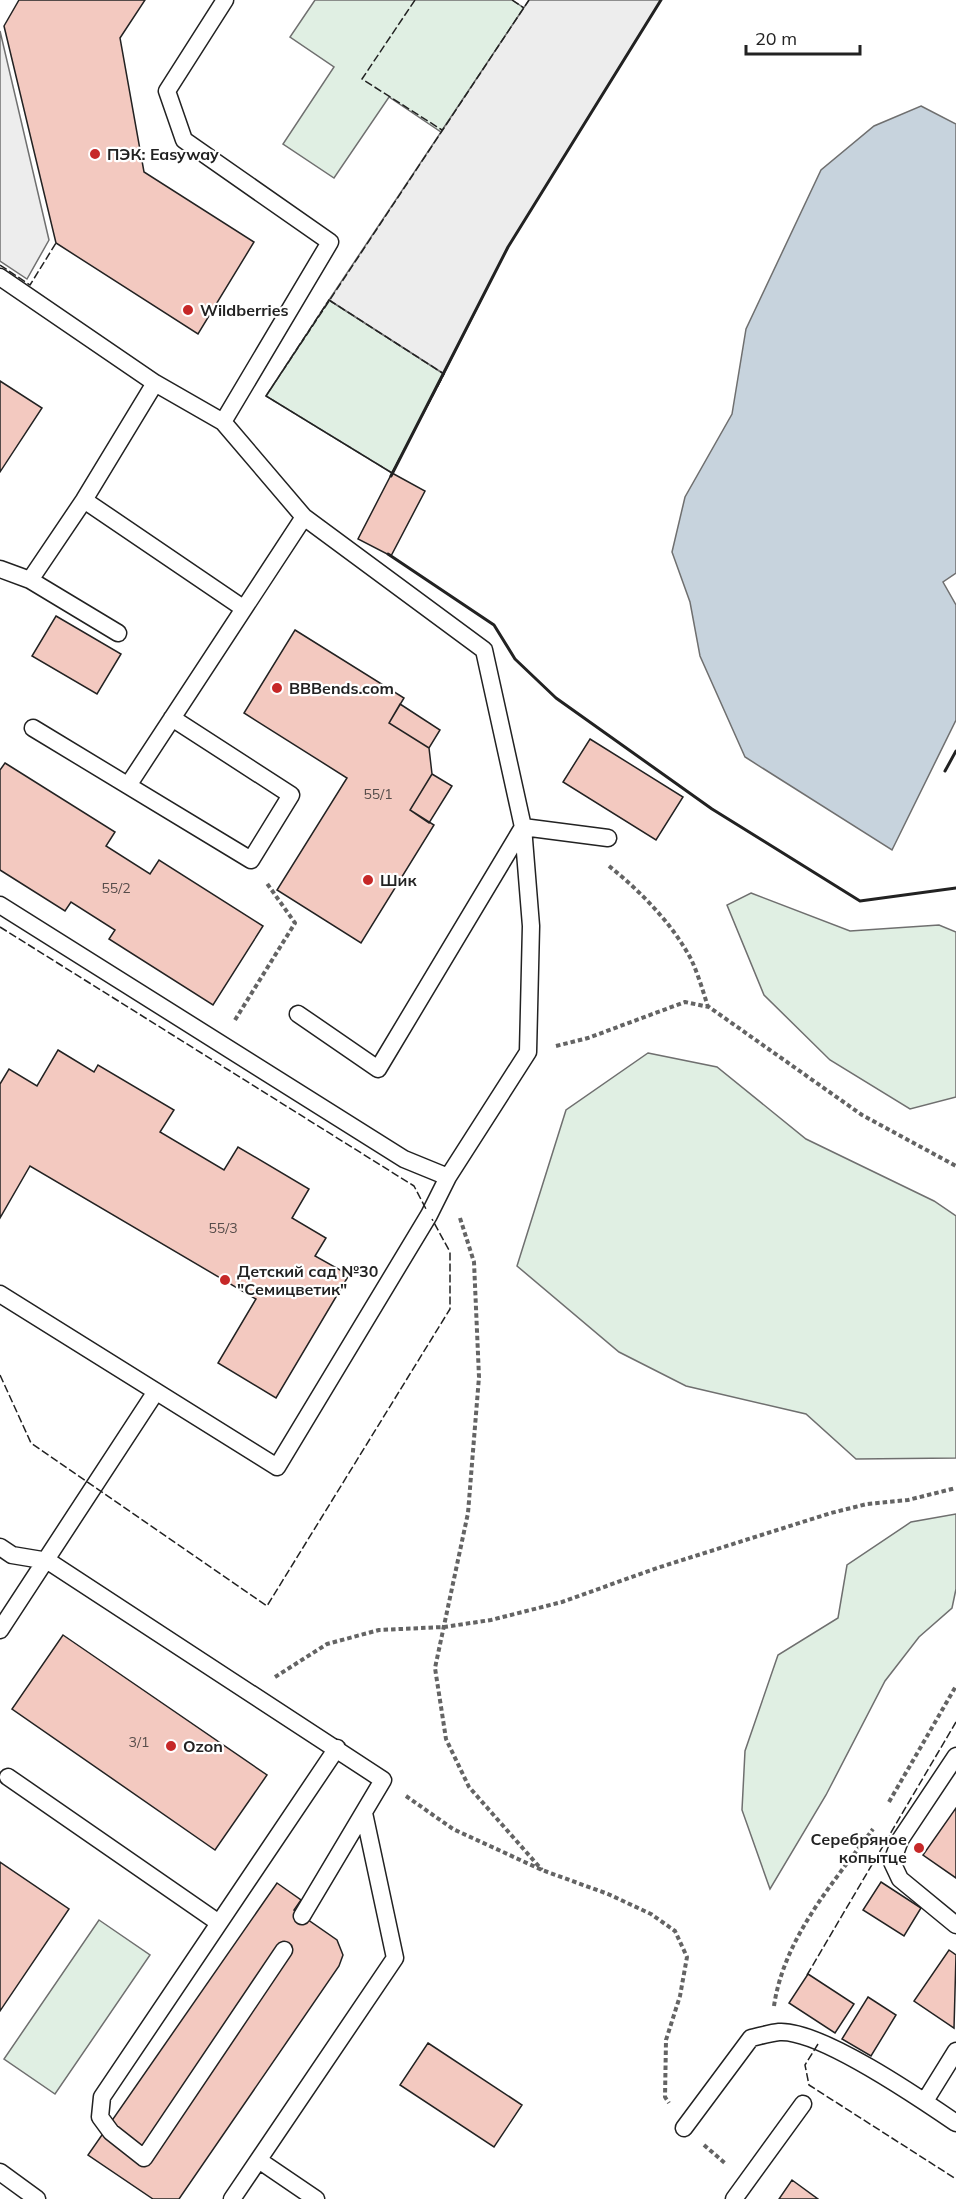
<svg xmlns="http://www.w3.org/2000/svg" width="956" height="2199" font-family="Mulish,sans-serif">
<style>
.green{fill:#e0efe3;stroke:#6f6f6f;stroke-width:1.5}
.parking{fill:#ededed;stroke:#6f6f6f;stroke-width:1.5}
.water{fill:#c7d3dd;stroke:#6f6f6f;stroke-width:1.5}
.building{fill:#f3c9c0;stroke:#222;stroke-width:1.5}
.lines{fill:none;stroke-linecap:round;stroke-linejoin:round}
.service-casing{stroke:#222;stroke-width:19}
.path{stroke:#646464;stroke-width:4;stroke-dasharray:4.5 3;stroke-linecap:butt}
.service{stroke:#fff;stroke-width:16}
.fence{stroke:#222;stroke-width:1.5;stroke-dasharray:8 3;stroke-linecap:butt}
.wall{stroke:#222;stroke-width:3}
.poi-dot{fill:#c62828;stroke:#fff;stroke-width:2}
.labels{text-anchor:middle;stroke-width:4.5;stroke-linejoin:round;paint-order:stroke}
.number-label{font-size:14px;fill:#564c4a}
.poi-label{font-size:16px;font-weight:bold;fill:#222;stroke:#fff;text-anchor:start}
</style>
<rect width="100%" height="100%" fill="#fff"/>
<!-- green -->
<path class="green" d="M315,0H512L524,8L441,132L389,97L334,178L283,144L334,67L290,37Z
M329,300L444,374L392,473L266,396Z
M751,893L850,931L939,925L956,932V1097L910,1109L830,1060L764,995L727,905Z
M648,1053L717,1067L806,1139L934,1201L956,1216V1458L856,1459L806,1414L686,1386L619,1352L517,1266L566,1110Z
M956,1514V1589L952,1608L919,1637L885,1681L826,1795L770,1889L742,1810L745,1751L778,1655L838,1618L847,1565L911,1522Z
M99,1920L150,1955L55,2094L4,2059Z"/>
<!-- parking -->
<path class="parking" d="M529,0H661L508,247L444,374L329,300Z
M0,31L49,240L27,279L0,261Z"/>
<!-- water -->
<path class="water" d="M921,106L956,124V573L943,582L956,605V720L892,850L745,757L700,656L690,602L672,552L685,497L732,414L746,329L821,170L874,126Z"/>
<!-- building -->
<path class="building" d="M19,0H145L120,38L144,172L254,242L198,334L56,243L4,26Z
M0,381L42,408L0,472Z
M392,473L425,491L391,556L358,539Z
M56,616L121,654L97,694L32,656Z
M295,630L404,698L389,723L429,748L432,774L410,810L434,825L361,943L277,890L347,778L244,713Z
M400,704L440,730L429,748L389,723Z
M590,739L683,797L656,840L563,782Z
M5,763L115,832L106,846L150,874L159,860L263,926L213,1005L109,939L115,930L71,902L65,911L0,870V770Z
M432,774L452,786L429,823L410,810Z
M58,1050L94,1072L98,1065L174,1110L160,1132L224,1170L238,1147L309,1189L292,1218L326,1238L315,1256L349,1275L276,1398L218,1363L256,1299L30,1166L0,1218V1084L9,1069L37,1086Z
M63,1635L267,1775L215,1850L12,1709Z
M956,1808V1878L923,1855Z
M0,1862L69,1909L0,2011Z
M881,1882L921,1908L904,1936L863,1910Z
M277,1883L301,1900L294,1910L337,1940L343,1955L339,1966L179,2199H153L88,2155Z
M949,1950L956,1955L954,2028L914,2001Z
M808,1974L854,2004L835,2033L789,2003Z
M868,1997L896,2015L871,2056L842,2039Z
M428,2043L522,2105L494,2147L400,2085Z
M792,2180L818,2199H779Z"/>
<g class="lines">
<defs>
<path id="service" d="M0,277L155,383L223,422L304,517L484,650L523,827L531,926L528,1052L448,1177L429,1215L277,1467L0,1294
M223,422L330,242L184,140L167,91L225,0
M84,500L243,608
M0,569L30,580L84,500L155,383
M30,580L118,633
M33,728L251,860L291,795L172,718
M129,784L304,517
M0,905L404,1159L448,1177
M298,1014L378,1069L523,827L608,838
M0,1547L12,1555L48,1561L383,1780L302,1916
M0,1630L155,1393
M956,1756L900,1840L892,1862L900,1879L956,1925
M8,1777L219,1923
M284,1950L144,2158L111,2132L100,2117L102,2097L337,1748
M925,2101L956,2051
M684,2128L751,2038C760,2036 770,2033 779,2032C819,2029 921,2099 956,2123
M260,2161L316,2199
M0,2172L37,2199
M232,2199L395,1958L364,1813
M734,2199L803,2104"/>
</defs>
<!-- service casing -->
<use href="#service" class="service-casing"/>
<!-- path -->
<path class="path" d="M609,866C641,892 671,922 691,959C698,974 703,991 708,1007
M235,1020L295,923L266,882
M556,1046L588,1038L685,1002L709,1007L862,1115L956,1166
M460,1218L474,1262L479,1377L468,1513L435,1668L446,1739L469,1787L542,1870
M275,1677L327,1644L379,1630L444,1627L491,1620L562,1602L657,1568L831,1513L867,1504L908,1500L956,1488
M406,1796L453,1829L542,1870L608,1894L651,1914L675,1931L687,1957L680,1996L666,2040L665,2097L669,2103
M889,1802L956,1686
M774,2006C784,1938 833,1883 873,1829
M704,2145L726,2164"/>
<!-- service -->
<use href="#service" class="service"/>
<!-- fence -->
<path class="fence" d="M415,0L362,79L442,130
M512,0L524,8
M0,265L30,285L56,243
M329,300L444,374L392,473L266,396Z
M392,473L266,396L529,0
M0,927L414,1186L426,1209
M0,1375L31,1443L267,1606L450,1309V1252L432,1219
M807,1975L956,1722
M818,2044L805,2065L809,2085L956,2179"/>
<!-- wall -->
<path class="wall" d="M391,476L508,247L661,0
M388,554L494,625L515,659L556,698L712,809L860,901L956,888
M945,771L956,751"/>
</g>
<!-- markers -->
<g class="poi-dot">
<circle cx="95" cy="154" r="6"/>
<circle cx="188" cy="310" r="6"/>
<circle cx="277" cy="688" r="6"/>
<circle cx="368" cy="880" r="6"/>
<circle cx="225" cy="1280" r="6"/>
<circle cx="171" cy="1746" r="6"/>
<circle cx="919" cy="1848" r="6"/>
</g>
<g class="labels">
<!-- number labels -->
<g class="number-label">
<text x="378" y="799">55/1</text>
<text x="116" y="893">55/2</text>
<text x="223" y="1233">55/3</text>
<text x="139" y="1747">3/1</text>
</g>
<!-- poi labels -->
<g class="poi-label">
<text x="107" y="160">ПЭК: Easyway</text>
<text x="200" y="316">Wildberries</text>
<text x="289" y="694">BBBends.com</text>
<text x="380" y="886">Шик</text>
<text x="237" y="1277">Детский сад №30<tspan x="237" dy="18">"Семицветик"</tspan></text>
<text x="183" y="1752">Ozon</text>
<text x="907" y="1845" text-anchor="end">Серебряное<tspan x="907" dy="18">копытце</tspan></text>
</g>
</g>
<!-- scale -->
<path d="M746 45v9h114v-9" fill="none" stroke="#222222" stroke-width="3"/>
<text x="755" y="45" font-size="18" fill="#222222" stroke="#ffffff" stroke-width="4.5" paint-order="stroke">20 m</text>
</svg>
